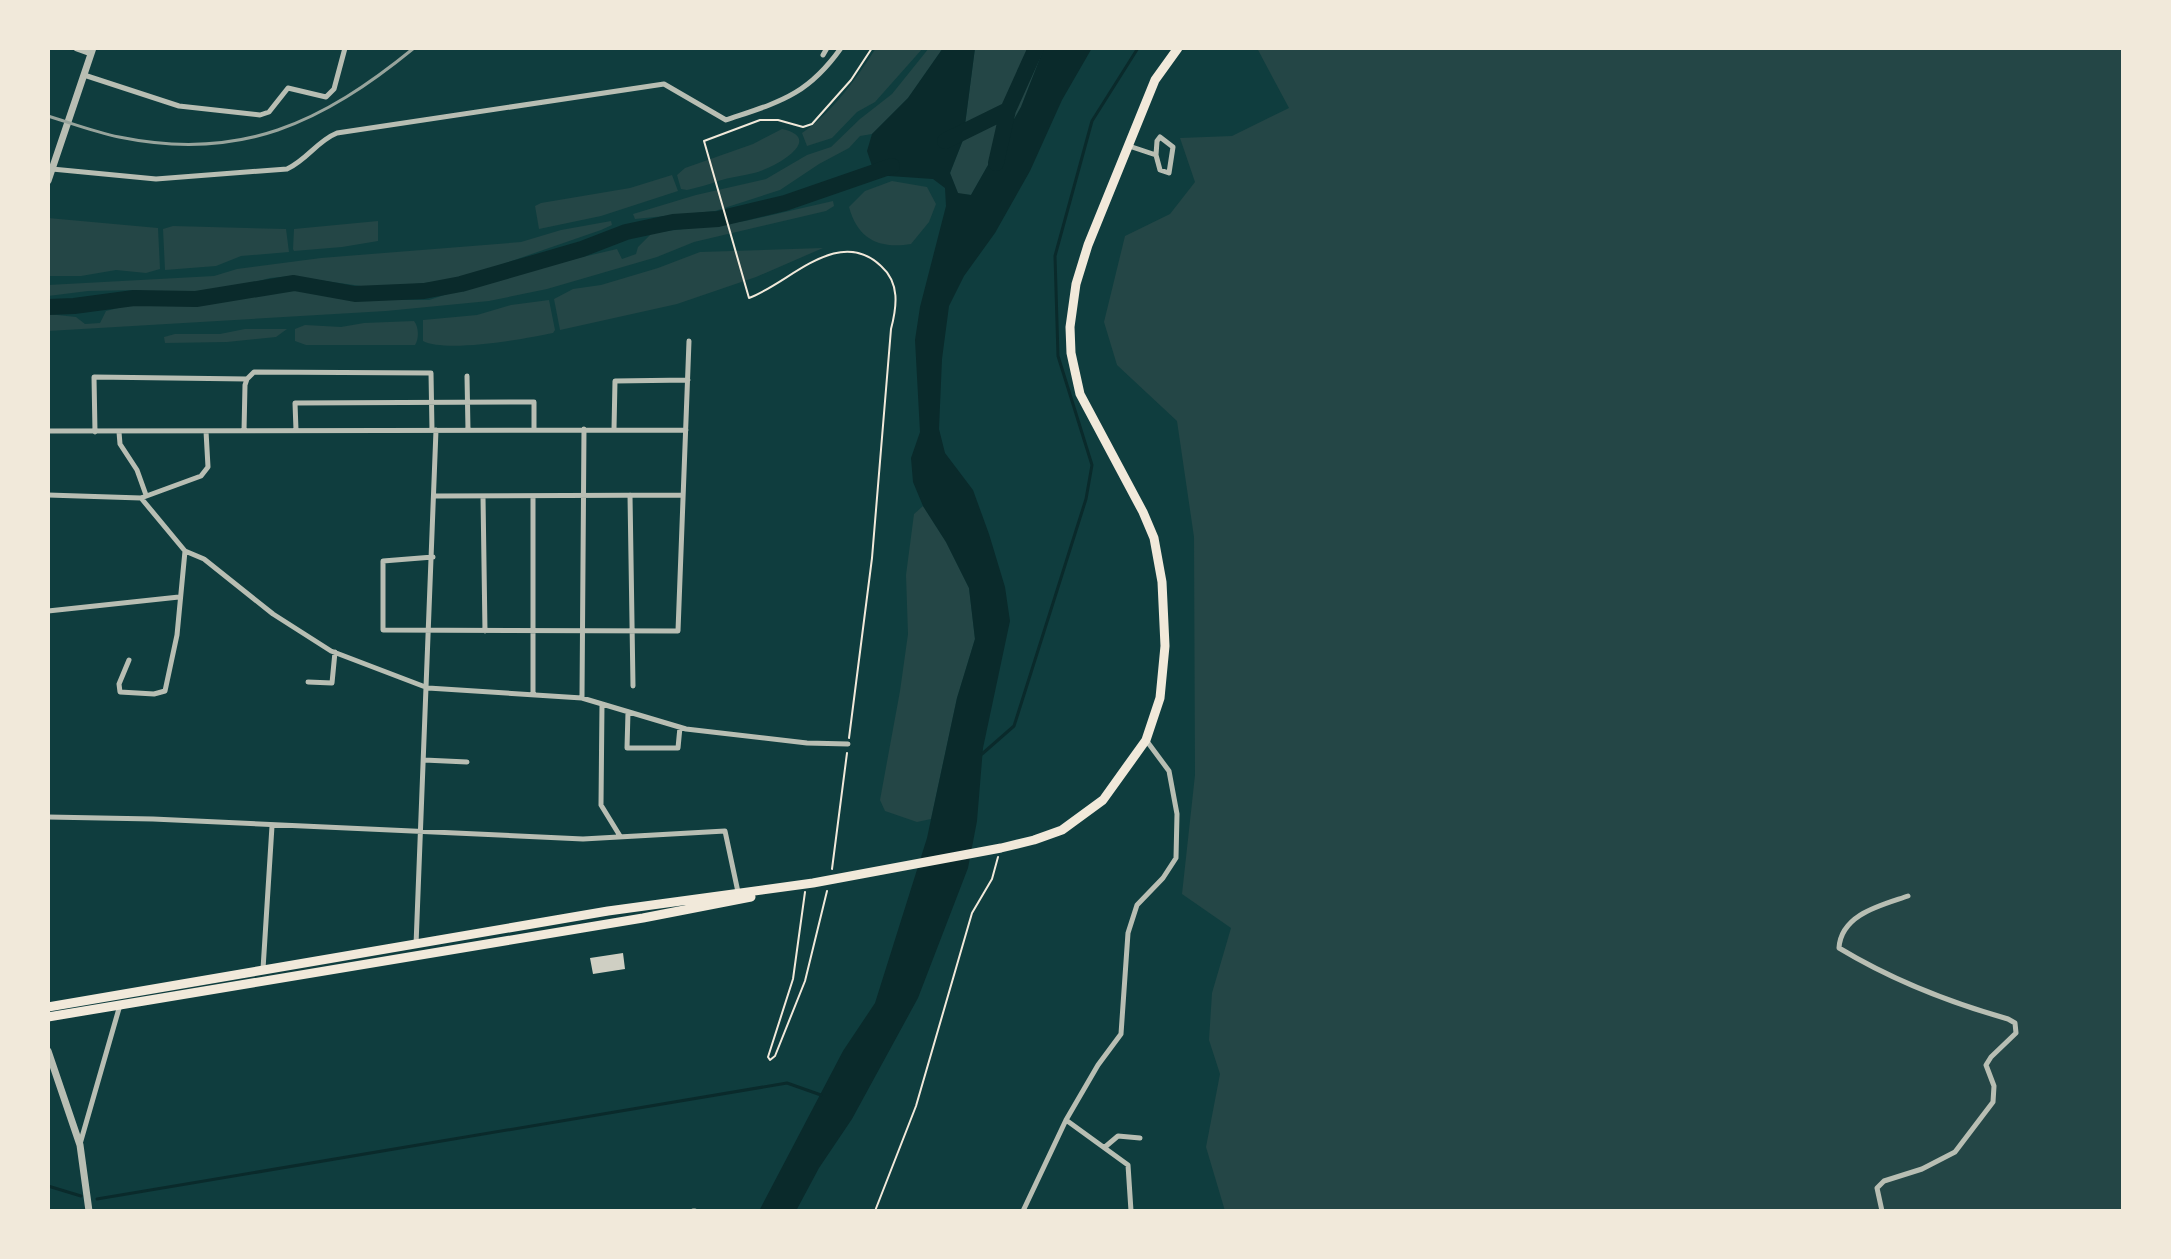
<svg xmlns="http://www.w3.org/2000/svg" width="2171" height="1259" font-family="Roboto,sans-serif">
<style>
.green{fill:#244646}
.water{fill:#0a2a2b}
.lines{fill:none;stroke-linecap:round;stroke-linejoin:round}
.stream{stroke:#0a2a2b;stroke-width:3}
.river{stroke:#0a2a2b;stroke-width:16}
.building{fill:#cfcfc3}
.path{stroke:#f1e9da;stroke-width:2}
.minor{stroke:#b8beb3;stroke-width:5}
.tertiary{stroke:#b8beb3;stroke-width:7}
.trunk{stroke:#f1e9da;stroke-width:9}
.rail{stroke:#97a49c;stroke-width:3}
</style>
<rect width="100%" height="100%" fill="#0f3d3e"/>
<!-- green -->
<path class="green" d="M876,48H923L875,102L857,112L832,138L807,146L802,133C833,112 856,79 876,48Z
M929,48H943L908,98L872,134L860,136L849,148L819,164L780,190L715,211L635,219L633,214L696,195L766,179L807,155L831,147L860,119L892,94Z
M975,48H1044L1021,107L971,195L958,194L950,173L963,140Z
M1257,48H2123V1211H1225L1206,1147L1220,1074L1209,1040L1212,993L1231,928L1182,894L1195,775L1194,537L1177,421L1117,365L1104,322L1125,236L1170,214L1195,182L1180,138L1232,136L1289,108Z
M782,129C827,139 772,169 754,173C742,176 730,177 718,181C708,185 698,187 687,190L681,189L677,175L685,168L753,144Z
M672,175L678,191L601,216L539,229L535,206L541,203L630,188Z
M892,181L927,187L936,204L929,222L911,244C880,249 858,240 849,207L865,191Z
M833,201L834,206L826,211L694,242L657,257L547,289L489,301L386,311L48,331V314L76,317L85,324L100,323L106,311L134,304H192L227,301L269,292L304,290L354,300H429L506,275L617,249L622,259L636,254L638,247L652,233L745,221Z
M48,218L158,228L160,269L146,273L116,270L81,276H48Z
M378,221V241L342,247L294,251L293,249L294,229Z
M611,221L612,225L601,230L471,275L434,282L375,288L290,276L270,278L213,293L172,295L135,290L88,291L48,296V285L214,276L237,269L321,258L521,242L561,230Z
M173,226L286,229L289,252L241,256L216,266L165,270L163,229Z
M823,248L756,277L677,304L560,330L554,299L573,289L601,285L658,268L700,252Z
M549,300L555,330L553,333C525,339 446,353 423,341V320L477,315L511,305Z
M414,321C419,327 419,339 415,345H306L295,341V329L305,325L341,327L364,323Z
M245,329H287L276,337L227,342L165,343L164,337L175,334H220Z
M923,506L946,542L969,588L975,639L957,698L931,819L917,822L885,811L880,800L900,691L908,634L906,575L914,514Z"/>
<!-- water -->
<path class="water" d="M943,48H975L963,140L950,173L958,193L971,195L1021,107L1044,48H1092L1062,100L1030,171L995,233L964,276L949,306L942,359L939,429L945,453L973,490L989,534L1005,587L1010,621L983,748L977,821L968,868L918,998L852,1119L819,1168L796,1211H759L843,1051L875,1003L927,838L957,698L975,639L969,588L946,542L923,506L913,482L911,458L920,432L915,340L920,307L946,206L945,188L933,179L875,175L867,151L872,134L908,98Z"/>
<g class="lines">
<!-- stream -->
<path class="stream" d="M982,754L1014,726L1086,499L1092,465L1058,356L1055,256L1092,121L1138,48
M48,1186L81,1196
M97,1199L787,1083L821,1095"/>
<!-- river -->
<path class="river" d="M945,141L1008,110
M996,163L1008,110L1036,48
M48,307L74,306L134,298L196,299L294,283L355,294L424,291L461,284L582,249L626,232L673,222L718,219L785,203L892,166"/>
</g>
<!-- building -->
<path class="building" d="M623,953L625,969L593,974L590,958Z"/>
<g class="lines">
<!-- path -->
<path class="path" d="M849,738L872,558L891,329C897,306 900,283 881,266C838,225 790,283 749,298L704,141L760,120H778L803,127L812,124L851,80L872,48
M832,869L847,753
M805,892L793,979L768,1057L770,1060L775,1056L805,981L827,891
M875,1211L916,1106L972,913L992,879L998,857"/>
<!-- minor -->
<path class="minor" d="M823,55L827,48
M84,75L179,106L260,115L269,112L288,88L326,97L334,89L345,48
M1129,146L1156,155L1157,141L1160,137L1173,147L1169,173L1160,170L1156,155
M52,169L156,179L287,169C307,160 317,141 337,133L664,84L726,120C779,102 807,96 841,48
M467,376L468,430
M614,429L615,381L688,380
M296,430L295,403L534,402V429
M48,431L686,430
M244,431L245,385L247,379L254,372L431,373L432,430
M95,432L94,377L247,379
M119,432L120,444L137,470L146,495
M48,495L141,498L201,476L208,467L206,431
M630,495L633,686
M435,496L683,495
M483,496L485,631
M533,496V695
M141,498L185,551L204,559L273,614L331,651L428,688L582,698L686,729L807,743L848,744
M433,557L383,561V630L678,631L689,341
M48,611L179,597
M129,660L119,684L120,692L154,694L165,691L177,635L185,551
M308,682L332,683L335,652
M582,698L584,429
M602,704L601,805L620,836
M628,712L627,748H678L680,727
M424,760L467,762
M48,817L153,819L583,839L725,831L738,892
M416,945L436,430
M263,969L272,826
M1066,1120L1128,1165L1131,1211
M80,1144L120,1005
M1105,1147L1118,1136L1140,1138
M693,1211H695
M1023,1211L1066,1120L1098,1065L1121,1034L1128,933L1137,905L1163,878L1176,858L1177,814L1169,771L1146,740
M1882,1211L1877,1188L1884,1181L1922,1169L1955,1152L1993,1102L1994,1086L1986,1065L1991,1057L2016,1033L2015,1023L2008,1019C1948,1002 1892,980 1839,948C1841,914 1882,905 1908,896"/>
<!-- tertiary -->
<path class="tertiary" d="M77,48L91,53
M48,181L93,48
M48,1051L80,1145L89,1211"/>
<!-- trunk -->
<path class="trunk" d="M48,1007L608,911L813,883L1001,848L1034,840L1062,830L1103,800L1146,740L1160,698L1165,646L1162,582L1154,538L1143,512L1080,394L1071,353L1070,327L1076,284L1088,245L1155,80L1178,48
M48,1017L643,918L751,897"/>
<!-- rail -->
<path class="rail" d="M48,116C71,123 95,132 119,137C241,162 322,123 414,48"/>
</g>
<!-- border -->
<rect width="2171" height="1259" fill="none" stroke="#f1e9da" stroke-width="100"/>
</svg>
